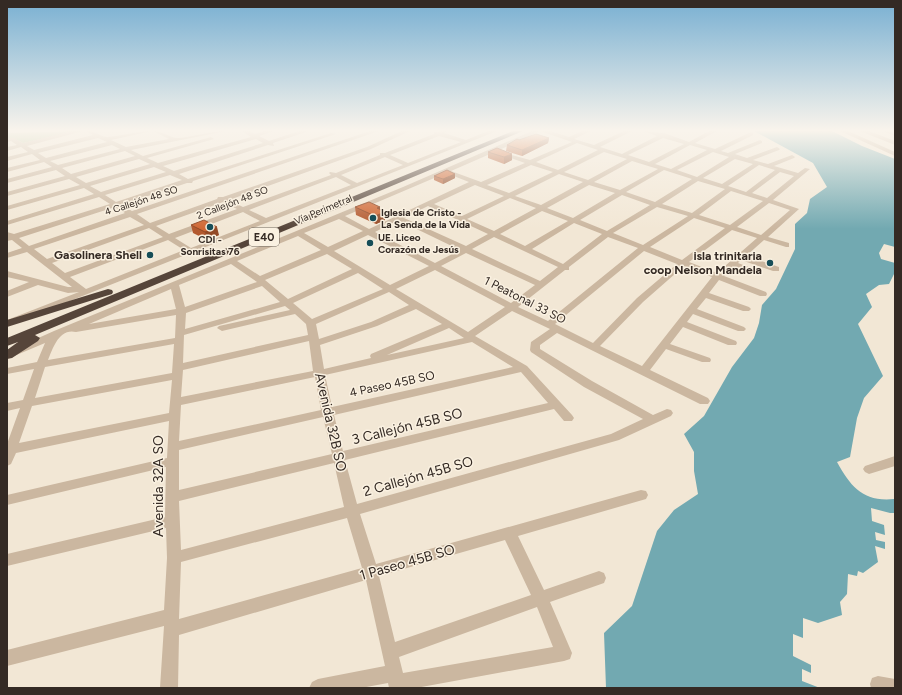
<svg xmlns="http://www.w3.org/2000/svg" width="902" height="695" font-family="Figtree,sans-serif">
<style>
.green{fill:#afc294}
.water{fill:#72a9b1}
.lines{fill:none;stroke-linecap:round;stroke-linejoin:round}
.minor{fill:#cbb7a0;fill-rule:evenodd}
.highway{fill:#56453a;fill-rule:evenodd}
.wall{fill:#b3592e}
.shaded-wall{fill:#924925}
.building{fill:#d06835;stroke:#924925}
.poi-dot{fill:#174e58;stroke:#faf1e1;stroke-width:1.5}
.labels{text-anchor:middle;stroke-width:3;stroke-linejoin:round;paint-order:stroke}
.far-street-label{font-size:10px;fill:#342a24;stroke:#faf1e1}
.far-poi-label{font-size:10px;font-weight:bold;fill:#342a24;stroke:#faf1e1;text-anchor:start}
.shield{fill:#faf1e1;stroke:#6f665d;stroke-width:1}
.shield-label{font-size:11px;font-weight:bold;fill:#342a24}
.poi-label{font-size:12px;font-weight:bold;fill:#342a24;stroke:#faf1e1;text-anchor:end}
.street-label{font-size:12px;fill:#342a24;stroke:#faf1e1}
.near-street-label{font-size:14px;fill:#342a24;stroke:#faf1e1}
</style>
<rect width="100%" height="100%" fill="#f2e7d5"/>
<!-- green -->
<path class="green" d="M79,131L23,143L13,138L7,139V133Z"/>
<!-- water -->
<path class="water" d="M754,131H832L862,146L895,159V247L884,244L879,253L881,259L895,263V272L889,284L879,285L866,294L872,307L858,324L883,376L864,398L857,418L850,457L837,462C851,487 863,502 894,499L895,513H890L871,508L872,521L884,525L885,535L875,532L876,540L885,542V549L875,546L878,562L863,573L858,571L857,576L848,574L847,594L840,602L842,615L818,623L803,618V638L793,634V656L811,665V673L802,669V681L820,688H606L604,633L632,606L657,531L674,510L698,494L694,471V452L684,434L704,416L732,367L754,338L759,323L762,305L776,289L795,249V224L807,213L810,199L827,187L813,163Z"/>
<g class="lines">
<!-- minor -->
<path class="minor" d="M72,131H83L27,146L34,150L93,135L86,131C95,131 101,137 107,137C122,136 136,131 152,131L111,140L126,147L169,139L153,131C163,131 170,138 178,138C194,137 209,131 226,131L131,150L143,156L211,137L214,139L147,158L158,163L251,137L242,131H250L255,134L264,131H274L259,136L269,141L299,131H309L273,143L274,146L268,145L179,174L188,179L331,133L336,134L193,181L192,183H187L121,205L132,211L370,131H379L137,214L150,223L217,199L218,197H223L367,147L402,131H410L371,149L229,200L243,207L331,175L329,173L330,172L336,173L380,155V153H385L434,134V132L448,131L444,133L466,140L488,131H497L7,326V320L79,292L68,293L38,285L7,297V291L29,282L7,277V271L68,287H72L27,252L7,258V253L22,248L12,240L7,241V232L14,234L110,204L99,197L7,225V221L94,194L84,188L7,210V206L80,185L69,179L7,196V192L65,176L56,170L7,183V179L52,167L44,162L7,172V168L40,160L32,154L7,161V157L28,152L21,147L7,151V147L17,145L11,141L7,142V138H14L23,143ZM439,136L461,142L408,163L390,155ZM98,138L107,142L46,158L38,153ZM256,139L263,143L174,171L163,166ZM112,145L120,149L58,165L50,161ZM125,151L135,156L71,174L62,168ZM385,157L403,165L357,183L341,175ZM139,159L150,164L86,183L76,177ZM154,167L166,172L101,192L90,186ZM170,175L182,180L116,202L105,195ZM336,177L351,185L266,218L249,210ZM223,202L237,209L169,234L156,226ZM115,207L125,213L29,246L19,238ZM243,212L260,221L191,248L175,238ZM130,217L144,225L47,259L34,249ZM149,228L163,237L65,273L52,263ZM168,240L184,250L86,289L70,277Z
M532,131H540L497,151L530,160L572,142L540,131H550L569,137L582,131H591L574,139L594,145L624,131H632L600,147L622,154L657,136L643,131L664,133L689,142L709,131H717L695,143L715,149L751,132L753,133V135L721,151L728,153L760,140L762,141V143L735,154L747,158L777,147L780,149L779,150L753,160L768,164L792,155L795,157L794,158L774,166L798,173L805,168L810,169L773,200L799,209L768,237L789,243V247H786L764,240L746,256L779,267V271H773L741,260L738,263L751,268V272H745L734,267L724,276L766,292L767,294L766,296H760L719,280L709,293L749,307L751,309L749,311H743L706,298L697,309L744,327L746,329L744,331H738L693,314L687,322L736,341L737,343L736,345H728L683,327L670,344L710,358L711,360L710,362H702L666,349L650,370L708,398L710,401L708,404H700L557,333L540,345V349L592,381L653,415L667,409L671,410L673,413L671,416L619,440L360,514L376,564L641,490L646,491L648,495L646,499L518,536L544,590L599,571L604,573L606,578L604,583L550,602L572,653L570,659L564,661L416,688H389L388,683L361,688H309L312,682L318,679L385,666L366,580L179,635L178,688H160L164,626L7,666V650L164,610L167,558L166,528L7,566V554L165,517L166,467L7,505V495L167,458L169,421L16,453L11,464L7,466V444L20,408L7,411V403L23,400L34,369L7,374V368L37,362L45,343L7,359V352L54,331L403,187ZM663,138L684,144L649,162L628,155ZM577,143L598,150L558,170L536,162ZM690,145L707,150L671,169L655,164ZM497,151V153L525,163L481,182L451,171ZM604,152L627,159L588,180L564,172ZM713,152L729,157L697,177L677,170ZM735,159L753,164L722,184L703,178ZM632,161L658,169L620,190L594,182ZM531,165L553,172L509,193L487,185ZM759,165L775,170L746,192L728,186ZM664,170L692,179L655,202L626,192ZM780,172L794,176L767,198L752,193ZM446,173L469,182L369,229L345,216ZM559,174L583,182L541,205L515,196ZM698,181L725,189L692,213L662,204ZM475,185L504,196L462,216L434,204ZM589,185L615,193L573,218L547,208ZM731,191L763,201L730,225L699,215ZM622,195L650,205L607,231L580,220ZM510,198L536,208L494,231L467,219ZM769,203L790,210L761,235L737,227ZM428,206L488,234L466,246L404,218ZM657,207L688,216L643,245L613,233ZM542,211L568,221L525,246L500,234ZM694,218L725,228L682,260L650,247ZM339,219L363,231L328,247L304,233ZM398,220L460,250L435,263L375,232ZM574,223L602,234L563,264L532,249ZM732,230L757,238L717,273L689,262ZM368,235L429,266L390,285L334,251ZM298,236L321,250L260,276L237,261ZM494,237L558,267L540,281L472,249ZM608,237L638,248L548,321L518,307L565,270H569V267ZM644,251L677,264L637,298L593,343L555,324ZM466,253L535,285L511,303L441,266ZM327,254L352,269L288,299L265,280ZM231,264L257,282L185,307L179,285ZM684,266L712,277L642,366L600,346L643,302ZM435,270L505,307L468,332L396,289ZM358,273L383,289L312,319L293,303ZM262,286L280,302L185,329L186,313ZM171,289L176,309L89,324ZM389,292L409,305L371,322L319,339L316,324ZM285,306L290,310L219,326L217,328L222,331L295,314L306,324L308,335L183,363L184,335ZM416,309L442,324L371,354L370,356L371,358L324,369L320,345L377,326ZM512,311L550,329L531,342L530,350L531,352L584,387L643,419L611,434L357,504L345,460L554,409L564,421H572L574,418L572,415L527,366L475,336ZM176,315L175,338L48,360C53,348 59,328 76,332ZM449,328L464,338L387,355ZM309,341L313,371L181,397L183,370ZM472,342L513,367L332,407L325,375ZM174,344L172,373L35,398L45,367ZM521,372L548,403L343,451L334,415ZM315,377L321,410L179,441L181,405ZM172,380L169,413L19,443L32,406ZM323,417L332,454L179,490V450ZM334,463L344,507L181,550L179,501ZM347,518L362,568L179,619L181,562ZM505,540L531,595L395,642L379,576ZM537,607L553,647L403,673L399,657Z
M840,131H848L895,152V156Z
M860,131H869L895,141V145Z
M884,131L895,132V136L885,132Z
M895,456V466L869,474L865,472L863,469L865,466Z
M878,676L895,679V688H871L870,684L872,678Z"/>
<!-- highway -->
<path class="highway" d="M513,131H523L35,335L40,338L38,341L12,358L7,359V350L18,342L7,346V338Z
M108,289L112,290L113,292L112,294L7,327V320Z"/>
</g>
<!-- wall -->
<path class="wall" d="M549,138L548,143L522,156L506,151L507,145L519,140Z
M497,148L512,160L504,164L488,158V152Z
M455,174V178L443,184L434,180V176Z
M355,207H380V210L385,220L376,224L356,215Z
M191,225L219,235L207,240L193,233Z"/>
<!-- shaded-wall -->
<path class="shaded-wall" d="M549,138L548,143L522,156V150Z
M512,154V160L504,164V157Z
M455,174V178L443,184V179Z
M380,207V214L385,212V220L376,224L375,216L377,208Z
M217,227L219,235L207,240L205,232Z"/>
<!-- building -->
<path class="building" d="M536,134L549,138L522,150L507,145L517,139L519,140Z
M497,148L512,154L504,157L488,152Z
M447,170L455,174L443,179L434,176Z
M369,202L380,207L377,208L385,212L375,216L355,207Z
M204,220L217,227L205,232L191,225Z"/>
<!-- sky -->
<linearGradient id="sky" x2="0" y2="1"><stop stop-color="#79b0d2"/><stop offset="0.57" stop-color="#f9f4ec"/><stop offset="1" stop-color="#f9f4ec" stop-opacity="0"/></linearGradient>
<rect width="902" height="229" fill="url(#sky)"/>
<!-- markers -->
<g class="poi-dot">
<circle cx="373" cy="218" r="4"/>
<circle cx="210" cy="227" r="4"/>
<circle cx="370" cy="243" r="4"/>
<circle cx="150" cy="255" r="4"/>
<circle cx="770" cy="263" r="4"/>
</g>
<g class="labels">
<!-- far-street labels -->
<g class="far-street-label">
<text transform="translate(141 200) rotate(-18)" y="4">4 Callejón 48 SO</text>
<text transform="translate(232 202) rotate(-21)" y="4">2 Callejón 48 SO</text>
<text transform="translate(323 209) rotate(-23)" y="4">Vía Perimetral</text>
</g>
<!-- far-poi labels -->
<g class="far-poi-label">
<text x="381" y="216">Iglesia de Cristo -<tspan x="381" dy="12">La Senda de la Vida</tspan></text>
<text x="378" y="241">UE. Liceo<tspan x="378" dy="12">Corazón de Jesús</tspan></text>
<text x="210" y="243" text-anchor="middle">CDI -<tspan x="210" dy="12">Sonrisitas 76</tspan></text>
</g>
<!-- shield labels -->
<rect class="shield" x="249" y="228" width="30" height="18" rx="3"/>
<g class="shield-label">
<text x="264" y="241">E40</text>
</g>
<!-- poi labels -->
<g class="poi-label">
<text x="142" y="259">Gasolinera Shell</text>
<text x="762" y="260">isla trinitaria<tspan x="762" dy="14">coop Nelson Mandela</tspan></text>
</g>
<!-- street labels -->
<g class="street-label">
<text transform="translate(525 300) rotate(27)" y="4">1 Peatonal 33 SO</text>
<text transform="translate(392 384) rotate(-12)" y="4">4 Paseo 45B SO</text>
</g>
<!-- near-street labels -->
<g class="near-street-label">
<text transform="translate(331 422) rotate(77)" y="5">Avenida 32B SO</text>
<text transform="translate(407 426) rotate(-14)" y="5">3 Callejón 45B SO</text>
<text transform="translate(418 476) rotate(-16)" y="5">2 Callejón 45B SO</text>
<text transform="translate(158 486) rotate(-90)" y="5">Avenida 32A SO</text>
<text transform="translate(407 562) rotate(-16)" y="5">1 Paseo 45B SO</text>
</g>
</g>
<!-- border -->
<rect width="902" height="695" fill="none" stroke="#342a24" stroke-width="16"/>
</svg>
